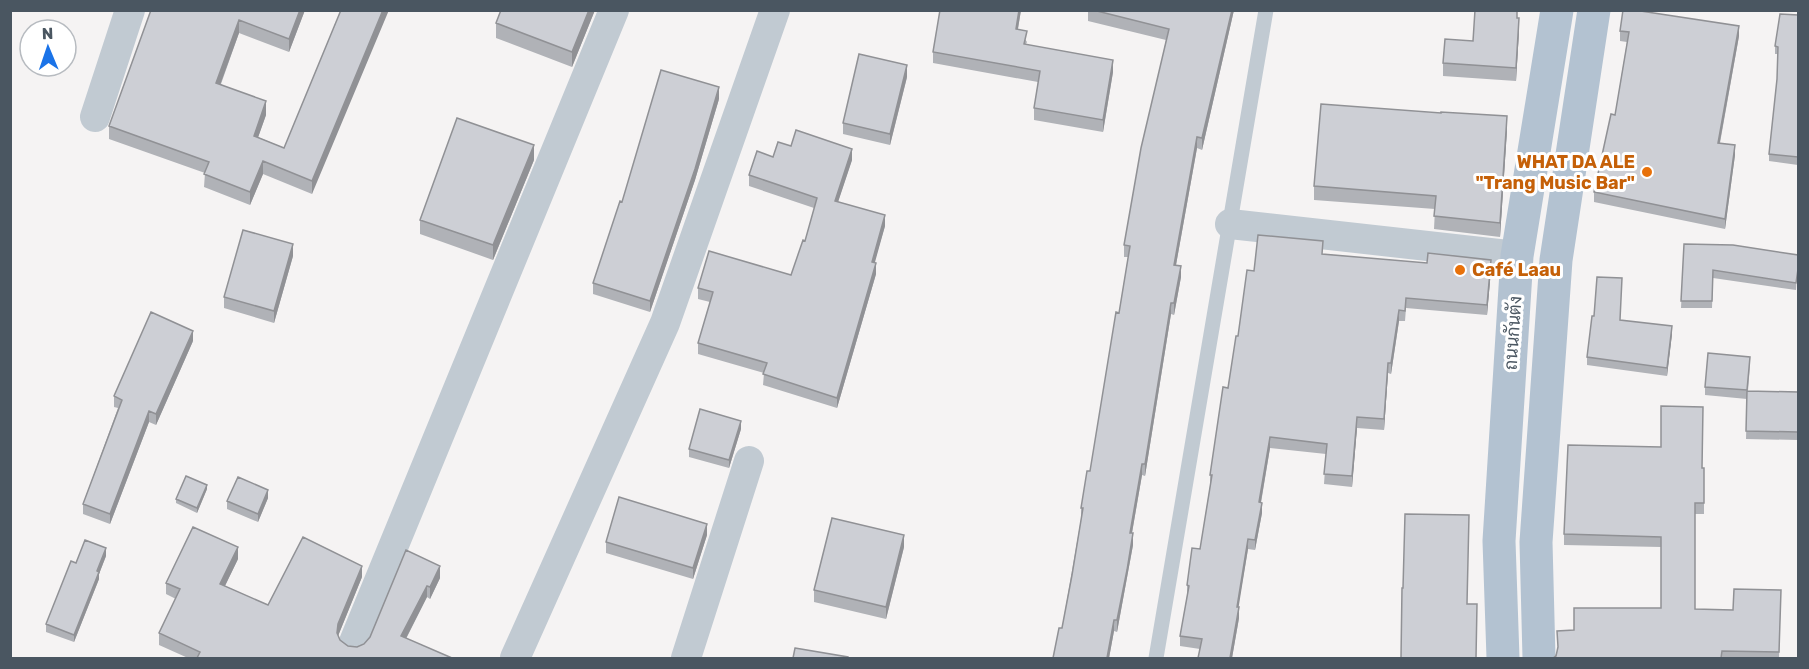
<svg xmlns="http://www.w3.org/2000/svg" width="1809" height="669" font-family="Rubik,Sarabun,sans-serif">
<style>
.lines{fill:none;stroke-linecap:round;stroke-linejoin:round}
.service{stroke:#c1cad2;stroke-width:15}
.minor{stroke:#c1cad2;stroke-width:30}
.primary{stroke:#b3c2d1;stroke-width:33}
.wall{fill:#b0b2b7}
.shaded-wall{fill:#909195}
.building{fill:#cdcfd5;stroke:#909195;stroke-width:1.5}
.food-dot{fill:#e8710a;stroke:#fff;stroke-width:2}
.labels{text-anchor:middle;stroke-width:6;stroke-linejoin:round;paint-order:stroke}
.food-label{font-size:18px;font-weight:bold;fill:#c56008;stroke:#fff;text-anchor:end}
.street-label{font-size:18px;fill:#4a5661;stroke:#fff}
</style>
<rect width="100%" height="100%" fill="#f5f3f3"/>
<g class="lines">
<!-- service -->
<path class="service" d="M1156,658L1266,10"/>
<!-- minor -->
<path class="minor" d="M95,117L130,10
M1230,224L1517,256
M354,642L614,10
M515,658L665,323L775,10
M686,658L749,461"/>
<!-- primary -->
<path class="primary" d="M1503,658L1499,541L1517,256L1557,10
M1539,658L1536,542L1556,260L1594,10"/>
</g>
<!-- wall -->
<path class="wall" d="M151,10H305L289,52L239,33L221,84L266,115L258,137L284,148L341,10L312,194L263,174L250,205L204,187L205,173L109,139V126Z
M595,10L572,67L496,38V23Z
M940,10H1021L1018,29L1027,42L1026,44L1113,72L1103,132L1034,120V108L1038,82L933,63V52Z
M1088,10H1234L1202,150L1197,148L1176,265L1181,277L1174,315L1171,314L1145,476L1142,475L1132,533L1133,545L1117,632L1114,631L1109,658H1053L1062,628L1081,519V508L1090,471L1119,313L1128,257H1124V245L1166,40L1088,21Z
M1798,15V165L1769,161V154L1777,79L1778,54H1775V46Z
M1518,18L1519,31L1516,81L1443,76V63L1473,41Z
M1620,31L1739,36L1720,143L1735,155L1725,229L1594,202V192L1615,115L1627,42L1620,41Z
M907,77L890,145L843,134V123Z
M719,99L695,180L650,312L593,294V283L622,202Z
M1507,130L1500,237L1434,229L1435,209L1314,200V186Z
M791,146L852,160L838,202L885,226L874,263L876,274L837,408L763,385L764,373L698,354V343L710,302L698,299V288L791,275L805,241L814,208L749,186V175L773,157Z
M534,160L493,260L420,234V220Z
M1684,244L1798,255L1796,290L1713,278L1712,308H1681Z
M1323,254L1491,270L1487,315L1406,308L1405,321H1399L1391,374L1388,373L1384,430L1357,428L1352,487L1324,484L1326,454L1270,448L1261,503L1262,513L1255,550L1248,549L1238,607L1239,618L1232,658H1198L1200,649L1180,646V636L1187,596V585L1200,549L1210,486V475L1238,336L1254,271Z
M293,256L274,323L224,308V297Z
M1621,320L1672,334L1667,376L1587,365V357Z
M193,341L156,425L149,422L110,524L83,514V504L118,408L114,407V396Z
M1750,365L1748,391L1798,392V440L1746,439L1747,399L1705,395V387Z
M741,429L729,468L689,457V449Z
M1702,468H1704V514H1695V609L1733,610L1781,590L1779,658H1553L1574,630L1661,608V547L1564,545V534Z
M207,489L197,513L176,503V499Z
M268,498L258,522L227,509V501Z
M707,535L693,579L606,553V542Z
M904,547L886,619L814,602V590Z
M406,550L440,578L430,599L427,597L406,639L452,658H188L159,645V633L176,599L166,594V583L238,559L225,586L268,605L362,577L338,636L340,640L348,646L357,647L364,644L370,637Z
M106,556L99,574V579L74,642L46,632V624L76,563Z"/>
<!-- shaded-wall -->
<path class="shaded-wall" d="M300,10H305L289,52V39Z
M383,10H389L312,194V181Z
M589,10H595L572,67V52Z
M1019,10H1021L1016,40V29Z
M1232,10H1234L1202,150V138Z
M1519,18V31L1516,81V68Z
M239,20V33L216,96V83Z
M1739,26V36L1718,152V143Z
M1113,60V72L1103,132V120Z
M907,65V77L890,145V134Z
M719,87V99L695,180L650,312V301Z
M266,101V115L254,149V136Z
M1507,116V130L1500,237V223Z
M1197,137V148L1174,276V265Z
M534,145V160L493,260V245Z
M1735,145V155L1725,229V219Z
M852,149V160L835,211V201Z
M263,161V174L250,205V192Z
M885,215V226L872,273V262Z
M293,244V256L274,323V311Z
M1491,260V270L1487,315V305Z
M876,263V274L837,408V398Z
M1181,266V277L1174,315V303Z
M1171,303V314L1145,476V464Z
M1399,310V321L1391,374V363Z
M1672,326V334L1667,376V368Z
M193,331V341L156,425V414Z
M1388,363V373L1384,430V419Z
M149,411V422L110,524V514Z
M1357,417V428L1352,487V476Z
M741,421V429L729,468V460Z
M1270,437V448L1259,513V502Z
M1142,464V475L1130,544V533Z
M207,485V489L197,513V508Z
M268,490V498L258,522V514Z
M1262,503V513L1255,550V540Z
M707,524V535L693,579V568Z
M1133,533V545L1117,632V620Z
M904,535V547L886,619V607Z
M1248,539V549L1237,617V607Z
M238,547V559L220,596V584Z
M106,548V556L99,574V579L74,642V635Z
M362,566V577L338,636L337,633L338,624Z
M440,566V578L430,599V587Z
M427,586V597L401,648V636Z
M1239,607V618L1232,658H1230Z
M1114,620V631L1109,658H1107Z"/>
<!-- building -->
<path class="building" d="M151,10H300L289,39L239,20L216,83L266,101L254,136L284,148L341,10H383L312,181L263,161L250,192L204,174L209,162L109,126Z
M501,10H589L572,52L496,23Z
M940,10H1019L1016,29L1027,31L1024,44L1113,60L1103,120L1034,108L1040,71L933,52Z
M1093,10H1232L1202,138L1197,137L1174,265L1181,266L1174,303H1171L1145,464H1142L1130,533H1133L1127,570L1117,620H1114L1107,658H1053L1059,628H1062L1072,575L1083,508H1081L1087,471H1090L1116,312L1119,313L1130,246L1124,245L1141,148L1169,29Z
M1475,10H1517V18H1519L1516,68L1443,63L1445,39L1473,41Z
M1623,10H1634L1739,26L1718,143L1735,145L1725,219L1594,192L1611,114L1615,115L1629,32L1620,31Z
M1780,14L1798,15V157L1769,154L1777,79L1778,47L1775,46Z
M859,54L907,65L890,134L843,123Z
M661,70L719,87L695,169L650,301L593,283L620,201L622,202Z
M1321,104L1441,113V112L1507,116L1500,223L1434,216L1436,196L1314,186Z
M457,118L534,145L493,245L420,220Z
M796,130L852,149L835,201L885,215L872,262L876,263L837,398L763,374L767,363L698,343L713,292L698,288L709,251L791,275L803,240L805,241L817,198L749,175L757,151L773,157L778,142L791,146Z
M243,230L293,244L274,311L224,297Z
M1258,235L1323,241L1322,254L1427,263L1428,253L1491,260L1487,305L1406,298L1405,311L1399,310L1391,363H1388L1384,419L1357,417L1352,476L1324,474L1327,444L1270,437L1259,502L1262,503L1255,540L1248,539L1237,607H1239L1230,658H1198L1202,639L1180,636L1189,586L1187,585L1192,548L1200,549L1212,475H1210L1223,387L1228,388L1236,336H1238L1247,270L1254,271Z
M1684,244L1733,245L1798,255V269L1796,283L1713,270L1712,301H1681Z
M1597,277L1622,278L1620,320L1672,326L1667,368L1587,357L1592,316H1594Z
M151,312L193,331L156,414L149,411L110,514L83,504L122,400L114,396Z
M1708,353L1750,357L1747,390L1705,387Z
M1747,391L1798,392V432L1746,431Z
M1661,406L1703,407L1702,468H1704V503H1695V609L1733,610L1734,589L1781,590L1779,652L1722,651L1721,658H1553L1556,656L1558,647L1557,631L1574,630V608H1661V537L1564,534L1568,445L1661,447Z
M700,409L741,421L729,460L689,449Z
M186,476L207,485L197,508L176,499Z
M238,477L268,490L258,514L227,501Z
M619,497L707,524L693,568L606,542Z
M1405,514L1469,515L1467,604H1477L1476,658H1401L1402,588H1403Z
M832,518L904,535L886,607L814,590Z
M193,527L238,547L220,584L268,605L303,537L362,566L338,624L337,633L340,640L348,646L357,647L364,644L370,637L406,550L440,566L430,587L427,586L401,636L452,658H197L200,652L159,633L180,589L166,583Z
M85,540L106,548L97,571L99,572L74,635L46,624L71,561L76,563Z
M795,648L848,657V658H793Z"/>
<!-- markers -->
<g class="food-dot">
<circle cx="1647" cy="172" r="6"/>
<circle cx="1460" cy="270" r="6"/>
</g>
<g class="labels">
<!-- food labels -->
<g class="food-label">
<text x="1635" y="168">WHAT DA ALE<tspan x="1635" dy="21">"Trang Music Bar"</tspan></text>
<text x="1472" y="276" text-anchor="start">Café Laau</text>
</g>
<!-- street labels -->
<g class="street-label">
<text transform="translate(1513 333) rotate(-86)" y="6">ถนนกันตัง</text>
</g>
</g>
<!-- border -->
<rect width="1809" height="669" fill="none" stroke="#4a5661" stroke-width="24"/>
<!-- north arrow -->
<g transform="translate(48 48) rotate(358)"><circle r="28" fill="#ffffff" stroke="#b7bbc0" stroke-width="1.5"/>
<path d="M0-4.5L10 22L0 15L-10 22Z" fill="#1a73e8"/>
<text y="-9" font-size="16" font-weight="bold" text-anchor="middle" fill="#4a5661">N</text>
</g>
</svg>
